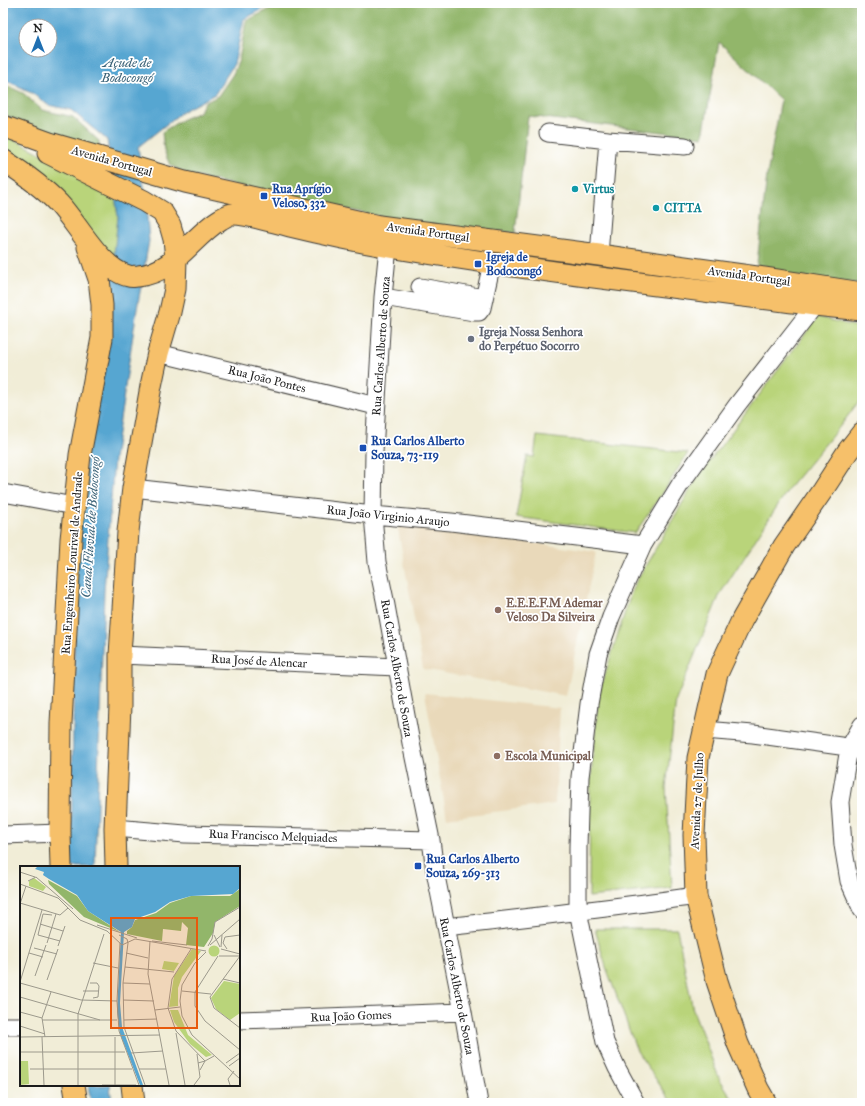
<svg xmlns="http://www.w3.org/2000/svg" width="865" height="1106" font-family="'IM FELL Great Primer',serif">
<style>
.built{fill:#e9d9ba}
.green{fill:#b9d47a;stroke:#6a784b}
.forest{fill:#92b66a;stroke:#576943}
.water{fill:#56a6d1;stroke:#396176;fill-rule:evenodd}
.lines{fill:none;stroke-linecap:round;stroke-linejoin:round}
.minor-casing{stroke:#3c3b38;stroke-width:19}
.major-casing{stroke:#3c3b38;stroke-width:23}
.minor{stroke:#fff;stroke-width:17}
.major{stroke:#f6c06b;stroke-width:21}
.culture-dot{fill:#0f9aa8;stroke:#fff;stroke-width:1.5}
.transit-dot{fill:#1a4fb4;stroke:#fff;stroke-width:1.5}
.worship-dot{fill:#6b7280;stroke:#fff;stroke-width:1.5}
.education-dot{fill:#8d6e63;stroke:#fff;stroke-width:1.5}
.labels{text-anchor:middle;stroke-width:3.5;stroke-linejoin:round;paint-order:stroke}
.street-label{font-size:12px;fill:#1c1c1c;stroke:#fff}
.transit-label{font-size:12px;font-weight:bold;fill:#164399;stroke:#fff;text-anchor:start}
.culture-label{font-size:12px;font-weight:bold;fill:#0d838f;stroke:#fff;text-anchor:start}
.worship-label{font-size:12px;font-weight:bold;fill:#5b616d;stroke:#fff;text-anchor:start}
.education-label{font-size:12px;font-weight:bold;fill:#785e54;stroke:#fff;text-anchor:start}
.water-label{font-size:13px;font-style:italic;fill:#396176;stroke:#fff}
.inset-road{fill:none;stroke:#9c998c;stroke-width:1}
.view{fill:#e8590c;fill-opacity:0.15;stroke:#e8590c;stroke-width:2}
.inset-edge{fill:none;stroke:#1c1c1c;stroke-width:2}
</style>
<rect width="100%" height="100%" fill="#fff"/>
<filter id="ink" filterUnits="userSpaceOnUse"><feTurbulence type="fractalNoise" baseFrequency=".025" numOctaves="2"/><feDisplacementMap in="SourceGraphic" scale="8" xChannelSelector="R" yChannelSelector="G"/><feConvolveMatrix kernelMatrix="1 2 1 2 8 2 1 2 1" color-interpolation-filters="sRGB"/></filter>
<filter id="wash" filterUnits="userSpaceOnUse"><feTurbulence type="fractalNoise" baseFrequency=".012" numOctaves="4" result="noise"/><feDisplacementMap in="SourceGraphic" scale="16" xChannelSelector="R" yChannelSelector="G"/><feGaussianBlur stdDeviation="0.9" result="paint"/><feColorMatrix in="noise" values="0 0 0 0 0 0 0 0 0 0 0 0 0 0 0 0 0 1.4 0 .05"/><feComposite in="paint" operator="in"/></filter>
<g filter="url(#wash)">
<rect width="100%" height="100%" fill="#f1edd7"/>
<!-- built -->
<path class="built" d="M397,523L596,552L566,696L423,669Z
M425,693L560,708L555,804L447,818Z"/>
<!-- green -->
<path class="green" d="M3,134L48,157L115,194L118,217L114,259L3,152Z
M818,317L862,328V397L841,425L789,488L720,594L676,700L666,788L672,888L589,897L590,787L599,693L633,587L699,475Z
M537,436L688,453L662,494L635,533L516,517L527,456L534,457Z
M595,929H677L693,1010L719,1078L735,1103H672L637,1051L606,967Z"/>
<!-- forest -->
<path class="forest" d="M282,3H862V284L756,272L767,175L781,100L719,42L703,137L528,116L515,233L410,223L189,175L170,165L164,151L162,132L183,119L200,112L204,103L218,96L233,74L239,60L246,21Z
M3,84L23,93L42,110L73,117L99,141V150L49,134L3,114Z"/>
<!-- water -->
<path class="water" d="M3,3H275L244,19L234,64L215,94L183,111L138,147L145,192L149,241L137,309L114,459L104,592L95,867H71L75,583L86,453L109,301L118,217L107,140L71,110L48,105L29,91L3,79ZM26,26H50V50H26Z
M88,1085H110L112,1103H91Z"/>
</g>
<g filter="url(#ink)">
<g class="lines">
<defs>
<path id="minor" d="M548,133L608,140
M392,234L388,247L383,297L374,452L373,515L377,562L385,600L411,743L431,840L435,871L463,1012L479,1103
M599,255L608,140L685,146
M420,287L484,298
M383,297L474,312H479L482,308L492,263
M158,353L376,406
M133,488L373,515L451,522L643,545
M3,493L74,506
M120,655L397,667
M862,725L849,748L840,802L843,845L849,881L862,910
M704,730L753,734L862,749
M115,828L185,834L431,840
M3,835L60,833
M446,927C529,917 613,908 696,896
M239,1020L463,1012
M3,1026H21
M636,1103L617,1068L605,1042L578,911V847L580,777L589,704L598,654L611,617L643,545L681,483L737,405L815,305"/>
<path id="major" d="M3,126L50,143L185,182L379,226L599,255L764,278L862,293
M48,153L144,201L162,212L170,225L174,239L176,259L175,289L170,312L158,353L151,386L133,488L128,532L120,655V706L115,828L116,867
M3,160C23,173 42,186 59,204C77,223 102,271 129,276C132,277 135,276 138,276C174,273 192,236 221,219C225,217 228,214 233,214C249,214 273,222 290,226C323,234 356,241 390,247C531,271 673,287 815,305L862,310
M61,867L60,833L61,723L71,539L80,455L102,338V305L99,279L88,247
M74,1085L77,1103
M132,1085L134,1103
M766,1103L758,1089L738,1044L717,981L696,896L694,835L698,758L717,674L742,620L784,546L822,491L848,451L862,433"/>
</defs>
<!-- minor casing -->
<use href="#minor" class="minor-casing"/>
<!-- major casing -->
<use href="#major" class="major-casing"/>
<!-- minor -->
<use href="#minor" class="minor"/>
<!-- major -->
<use href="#major" class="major"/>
</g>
</g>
<!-- markers -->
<g class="culture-dot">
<circle cx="575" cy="189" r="4"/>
<circle cx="656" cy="208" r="4"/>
</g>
<g class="transit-dot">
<rect x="260" y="192" width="8" height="8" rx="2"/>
<rect x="474" y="260" width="8" height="8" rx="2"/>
<rect x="359" y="444" width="8" height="8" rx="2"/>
<rect x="414" y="862" width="8" height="8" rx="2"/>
</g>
<circle class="worship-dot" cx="471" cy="339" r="4"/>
<g class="education-dot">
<circle cx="498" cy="610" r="4"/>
<circle cx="497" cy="756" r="4"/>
</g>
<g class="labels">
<!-- street labels -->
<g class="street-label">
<text transform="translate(112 161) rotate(16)" y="4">Avenida Portugal</text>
<text transform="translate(428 232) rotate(8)" y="4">Avenida Portugal</text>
<text transform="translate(749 276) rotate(8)" y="4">Avenida Portugal</text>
<text transform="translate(381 346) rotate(-86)" y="4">Rua Carlos Alberto de Souza</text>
<text transform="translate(267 379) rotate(14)" y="4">Rua João Pontes</text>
<text transform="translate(388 516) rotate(6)" y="4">Rua João Virginio Araujo</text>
<text transform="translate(72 563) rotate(-86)" y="4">Rua Engenheiro Lourival de Andrade</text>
<text transform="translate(259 661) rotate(3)" y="4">Rua José de Alencar</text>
<text transform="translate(397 668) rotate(80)" y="4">Rua Carlos Alberto de Souza</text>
<text transform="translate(697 801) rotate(-87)" y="4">Avenida 27 de Julho</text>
<text transform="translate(273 836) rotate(2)" y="4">Rua Francisco Melquiades</text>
<text transform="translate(457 986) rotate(79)" y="4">Rua Carlos Alberto de Souza</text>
<text transform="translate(351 1016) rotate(-2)" y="4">Rua João Gomes</text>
</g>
<!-- transit labels -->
<g class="transit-label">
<text x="272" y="193">Rua Aprígio<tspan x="272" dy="14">Veloso, 332</tspan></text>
<text x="486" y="261">Igreja de<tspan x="486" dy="14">Bodocongó</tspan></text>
<text x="371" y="445">Rua Carlos Alberto<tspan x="371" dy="14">Souza, 73-119</tspan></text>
<text x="426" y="863">Rua Carlos Alberto<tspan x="426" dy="14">Souza, 269-313</tspan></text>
</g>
<!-- culture labels -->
<g class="culture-label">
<text x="583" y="193">Virtus</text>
<text x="664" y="212">CITTA</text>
</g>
<!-- worship labels -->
<g class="worship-label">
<text x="479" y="336">Igreja Nossa Senhora<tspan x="479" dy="14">do Perpétuo Socorro</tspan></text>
</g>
<!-- education labels -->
<g class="education-label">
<text x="506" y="607">E.E.E.F.M Ademar<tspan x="506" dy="14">Veloso Da Silveira</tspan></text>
<text x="505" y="760">Escola Municipal</text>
</g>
<!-- water labels -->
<g class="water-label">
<text x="127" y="67">Açude de<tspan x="127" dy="15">Bodocongó</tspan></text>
<text transform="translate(90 527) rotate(-86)" y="5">Canal Fluvial de Bodocongó</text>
</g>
</g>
<!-- overview -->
<g transform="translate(20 866)">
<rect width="220" height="220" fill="#f1edd7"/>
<path d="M14,12L26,21L23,25L9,20V15ZM188.5 85a5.5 5.5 0 1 1 11 0a5.5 5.5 0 1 1-11 0ZM172,83L181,85L162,111L158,122V140L149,141L154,110ZM144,95L159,97L154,105L142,103ZM204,115L220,118V147L210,154L196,143L191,132ZM150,144H158L168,169L192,189L186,191L170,178L154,156ZM0,195H8L9,218L0,219Z" fill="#b9d47a"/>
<path d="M28,14L57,30L68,45L100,66L64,51L29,18ZM220,23V40L195,56L193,67L184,81L166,79L168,62L162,56L161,65L143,63L142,75L107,68V65L112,61L115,54L136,47L150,37L171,30H210Z" fill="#92b66a"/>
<path d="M17,1H220V22L213,28L171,30L150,36L135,46L115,53L112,61L104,66L100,137L102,161L123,219H120L100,168L97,145L101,66L68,45L57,29L29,13L23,9L24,6L15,3Z" fill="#56a6d1"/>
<path class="inset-road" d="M0,6L15,11M8,15L16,11L53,43M0,18L38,32L60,54L87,65L102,79L115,73L186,85M0,37L40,49L48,42M0,38L6,20M32,49L23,48L18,69L40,75M20,58L43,65M77,59L117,72M99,69L107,73L108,77L103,117L104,161L125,219M194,69L200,81M130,75L128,108L149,219M132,75L167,79M27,77L36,48M100,77L97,135L99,165L119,219M190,79L220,53M38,80L45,60M188,80L192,73L195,56L220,41M201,81L202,69M14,82L37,88M171,83L152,113L148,142L156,165L185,195L178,197M201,83L220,88M207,83L203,77L205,71L220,69M186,86L175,97L162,119L160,135L162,150L172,169L220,213M9,87L23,91M106,87L128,92M198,90L175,126V140L185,155L220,184M199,90H220M220,90L190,131L194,142L220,162M73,97L98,102M105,101L154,106M15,110L26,79M203,113L220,117M27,114L38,83M0,116L22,44M0,117L61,134L97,135M70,117H77L79,120L78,131L73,132M103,117L130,118M63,125H79M162,125L191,128M0,131L80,154M103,134L134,135M135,144L160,141M0,146L22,152M22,154H97M104,154L137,153M0,160L25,168M156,167L165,219M0,171L140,169M22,171L24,219M25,171L22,152L31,126M95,171V219M0,186H105M111,187L143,185M206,197L220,187M209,200L220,192M10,203H112M119,203H146M180,204L185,195L194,190M58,219V148L84,68M82,219H116M174,219L180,211L177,188M210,219L208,213L214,205"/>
<path class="view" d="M91,52H177V162H91Z"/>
<rect width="220" height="220" class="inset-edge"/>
</g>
<!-- margin -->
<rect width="865" height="1106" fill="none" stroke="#fff" stroke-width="16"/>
<!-- north arrow -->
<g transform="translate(38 38)"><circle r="19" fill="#ffffff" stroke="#a4a4a4"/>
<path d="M0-3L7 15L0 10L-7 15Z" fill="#1f6fb2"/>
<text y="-6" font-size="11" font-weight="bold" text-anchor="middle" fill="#1c1c1c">N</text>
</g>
</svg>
